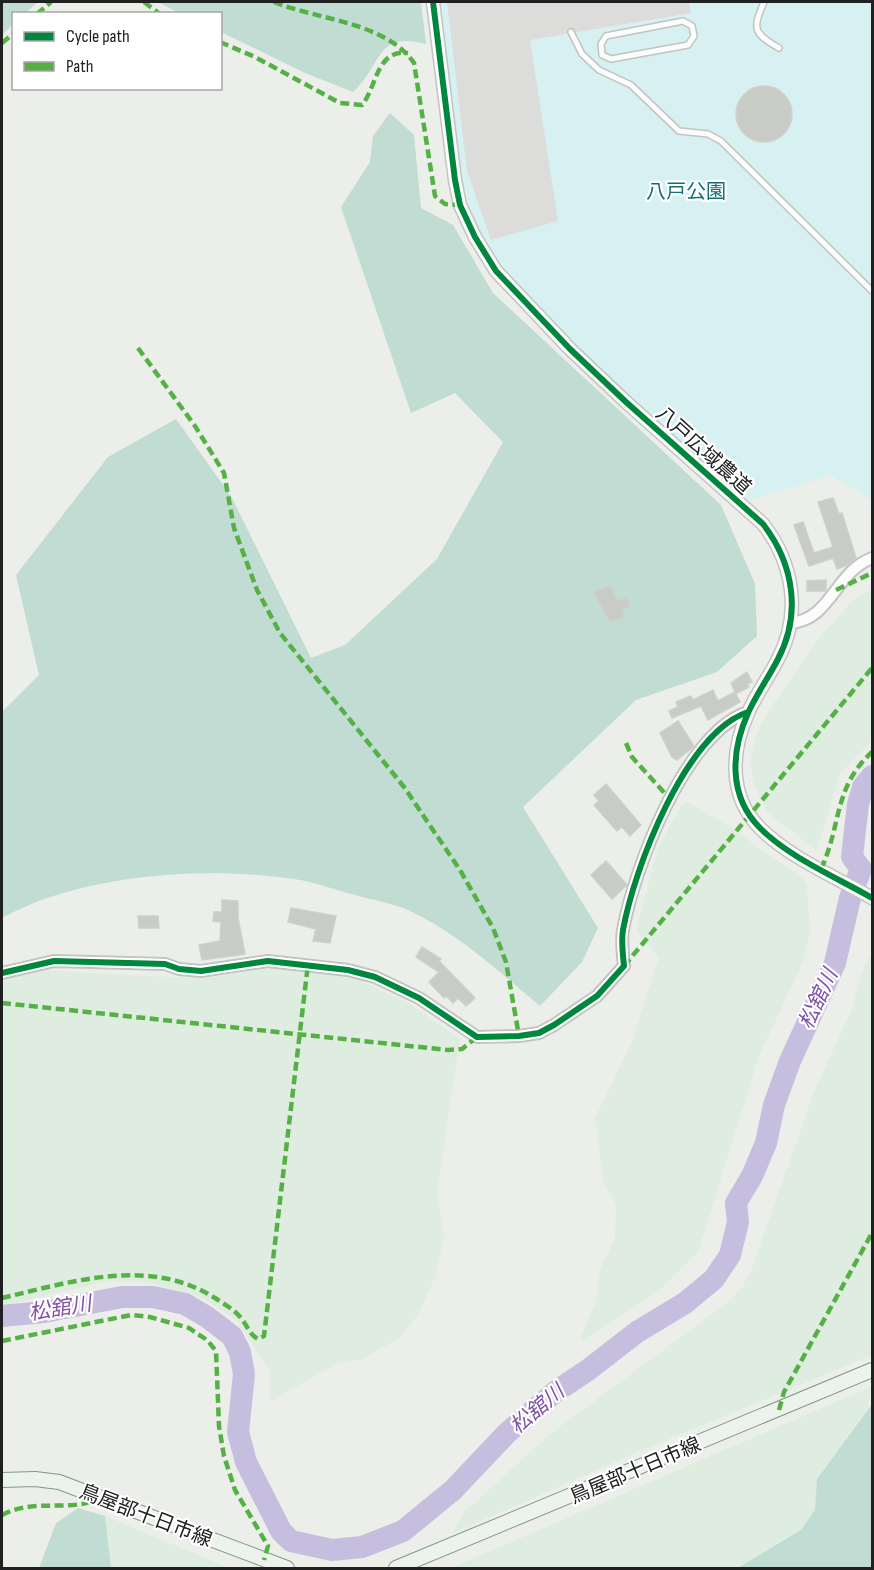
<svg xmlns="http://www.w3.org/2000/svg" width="874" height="1570" font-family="'Sofia Sans Condensed','Noto Sans JP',sans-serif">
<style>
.farmland{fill:#deeddf}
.forest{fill:#c1dcd2}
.park{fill:#d7f0f1}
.parking{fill:#dcdddb}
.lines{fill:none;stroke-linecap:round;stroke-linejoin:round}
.river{stroke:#c6bedf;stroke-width:22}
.building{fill:#c8cbc6;stroke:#ced1ca;stroke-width:1.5}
.service-casing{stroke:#c2c4c1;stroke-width:8}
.minor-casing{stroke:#c2c4c1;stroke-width:14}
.tertiary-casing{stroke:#c2c4c1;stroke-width:15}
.secondary-casing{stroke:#829884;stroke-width:16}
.service{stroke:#fcfcfc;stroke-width:5}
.minor{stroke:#fcfcfc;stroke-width:10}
.tertiary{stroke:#fcfcfc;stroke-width:12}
.secondary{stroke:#ecf3ec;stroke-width:14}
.quiet{stroke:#55b145;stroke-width:4.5;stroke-dasharray:9 4.5;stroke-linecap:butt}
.cycleway-casing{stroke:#fff;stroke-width:10}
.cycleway{stroke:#00873e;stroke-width:6}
.labels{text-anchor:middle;stroke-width:4.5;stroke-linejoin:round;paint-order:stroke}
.park-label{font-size:20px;fill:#126f7a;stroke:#fff}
.street-label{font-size:20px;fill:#202020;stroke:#fff}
.water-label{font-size:21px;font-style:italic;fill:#8051ab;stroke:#fff}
</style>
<rect width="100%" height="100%" fill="#ebeee9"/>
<!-- farmland -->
<path class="farmland" d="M872,589V741L840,773L817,851L767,812L755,787L750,761L757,734L766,715L819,638L853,601Z
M687,802L724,823L802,878L807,886L810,932L802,964L759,1056L698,1252L660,1290L582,1342L581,1337L596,1301L600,1269L615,1239L616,1204L604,1184L595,1118L632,1042L659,957L636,931L658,847L681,807Z
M872,952V1355L647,1448L453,1533L463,1513L553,1432L731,1300L742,1288L751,1271L814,1092L852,1009L862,972Z
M265,969H298L359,980L410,1004L460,1039L437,1192L444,1235L436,1275L418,1315L399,1338L362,1359L336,1364L269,1402L270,1371L237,1321L203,1298L145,1282L108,1281L2,1306V980L42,970L203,979Z
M871,1387L868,1408L817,1479L815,1510L809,1521L801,1530L738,1568H451Z
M105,1516L229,1568H111Z"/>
<!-- forest -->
<path class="forest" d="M2,2H38L25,13L14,14L13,24L2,35Z
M158,2H421L426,44C375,31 384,63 353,92L305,73L221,32L220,14L179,13Z
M390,113L414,135L421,208L453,225L493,293L721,505L755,584L757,636L717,672L636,700L523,807L598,928L582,962L540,1006C498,971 458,933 408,910C392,903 372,900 355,895C335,890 315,882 294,879C204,866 82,874 2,918V712L39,675L16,575L108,457L176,419L231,496L311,658L345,645L437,559L503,442L455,393L411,413L341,207L370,162L373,136Z
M872,1404V1568H738L801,1530L815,1510L817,1479Z
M78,1508L105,1516L111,1568H39L56,1523Z"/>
<!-- park -->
<path class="park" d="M440,2H872V500L831,475L749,500C675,437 601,374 535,302C514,279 489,256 477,226C451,158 449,74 440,2Z"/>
<!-- parking -->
<path class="parking" d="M447,2H689L691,13L530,40L558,221L491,240L467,171Z"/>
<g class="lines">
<!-- river -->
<path class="river" d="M2,1316L44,1312L122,1297H153L185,1304L207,1317L232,1336L240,1352L244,1374L238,1432L246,1462L281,1531L291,1541L332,1550L362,1547L403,1531L453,1490L507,1433L555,1392L588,1370L637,1332L685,1303L714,1279L730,1255L738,1222L736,1203L752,1176L766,1143L774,1105L790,1061L835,963L850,898L861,869L852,857L858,804L863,787L872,776"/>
</g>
<!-- building -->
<path class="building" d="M736 114a28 28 0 1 1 56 0a28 28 0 1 1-56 0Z
M833,498L839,514L842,513L856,558L847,565L837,569L833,558L809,566L794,525L803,522L814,553L833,547L818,502Z
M826,580V591H807V581Z
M611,586L615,597L619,601L627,598L630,607L622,610L624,617L610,622L593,592Z
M747,672L752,682L747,684L749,687L736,694L731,683Z
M713,690L718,701L735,692L740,702L708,720L701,706L672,718L669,711L678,707L676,702L691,696L693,700Z
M678,721L694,746L677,760L672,757L660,733Z
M606,784L641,825L630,836L622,827L617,831L594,805L599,801L594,795Z
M606,861L627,885L612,899L591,875Z
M222,900L238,901V918L245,954L202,960L199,945L220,941L221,922L213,921L214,912H222Z
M291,908L336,916L330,943L313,941L316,929L288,922Z
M138,916H158L159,928H139Z
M422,947L441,959L439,961L475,998L466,1006L458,998L453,1003L446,996L444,998L429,982L439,972L416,957Z"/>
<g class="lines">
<defs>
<path id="service" d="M764,2C753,28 752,33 779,48
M683,21L692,26L694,36L688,45L611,59L602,55L601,44L606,36Z
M571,32L582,54L599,70L631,85L679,131L708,134L721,141L872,291"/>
<path id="minor" d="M790,623C831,620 835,572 872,558
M2,973L54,961L165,964L179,969L201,971L268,961L348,970L375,977L419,998L477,1037L519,1036L539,1033L554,1025L597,996L624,966C623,955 621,941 623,930C634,869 685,733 748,712"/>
<path id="tertiary" d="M433,2L455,180L460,205L475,237L496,271L570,349L626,402L763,524C794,564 802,615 777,661C768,678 756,695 748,713C731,751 728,796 760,828C790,858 836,877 872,898"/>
<path id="secondary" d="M2,1480L35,1479L59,1482L287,1568
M396,1568L872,1370"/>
</defs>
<!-- service casing -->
<use href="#service" class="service-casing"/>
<!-- minor casing -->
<use href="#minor" class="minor-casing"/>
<!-- tertiary casing -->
<use href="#tertiary" class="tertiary-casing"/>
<!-- secondary casing -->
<use href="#secondary" class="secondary-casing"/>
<!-- service -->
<use href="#service" class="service"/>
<!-- minor -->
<use href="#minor" class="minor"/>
<!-- tertiary -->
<use href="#tertiary" class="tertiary"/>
<!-- secondary -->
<use href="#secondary" class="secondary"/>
<!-- quiet -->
<path class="quiet" d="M144,2L160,14
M274,2C318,20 386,22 414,63L435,196L445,204L460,205
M37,14L51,2
M220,42L255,57L340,103L362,105C377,87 376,49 408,53
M2,43L14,33
M138,348L195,426L224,473L234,528L257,590L280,633L404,787L460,870L493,928L506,962L519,1036
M836,590L872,573
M626,743L632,757L670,799
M821,869C842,824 833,788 872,752
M624,966L872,668
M2,1003L448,1050L462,1049L477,1037
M2,1298C71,1282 149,1256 215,1298C224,1304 235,1310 241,1318C247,1325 249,1334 258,1339L264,1336L308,964
M2,1341L131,1315L150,1317L189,1328L207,1340L216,1351L219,1426L224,1456L235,1490L268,1546L264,1560
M779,1410L784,1392L872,1233
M2,1515C35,1497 72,1514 102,1497"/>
<defs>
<path id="cycleway" d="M433,2L455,180L460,205L475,237L496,271L570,349L626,402L763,524C794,564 802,615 777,661C768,678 756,695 748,713C731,751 728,796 760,828C790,858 836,877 872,898
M2,973L54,961L165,964L179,969L201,971L268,961L348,970L375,977L419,998L477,1037L519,1036L539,1033L554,1025L597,996L624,966C623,955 621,941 623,930C634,869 685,733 748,712"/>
</defs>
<!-- cycleway casing -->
<use href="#cycleway" class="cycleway-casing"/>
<!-- cycleway -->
<use href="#cycleway" class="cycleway"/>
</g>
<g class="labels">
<!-- park labels -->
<g class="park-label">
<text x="686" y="198">八戸公園</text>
</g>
<!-- street labels -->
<g class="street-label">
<text transform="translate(704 450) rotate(42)" y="7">八戸広域農道</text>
<text transform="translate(635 1470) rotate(-23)" y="7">鳥屋部十日市線</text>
<text transform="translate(146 1515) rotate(21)" y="7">鳥屋部十日市線</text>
</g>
<!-- water labels -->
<g class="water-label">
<text transform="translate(818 999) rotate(-65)" y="7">松舘川</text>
<text transform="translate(60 1308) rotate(-9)" y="7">松舘川</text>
<text transform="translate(537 1409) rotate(-40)" y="7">松舘川</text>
</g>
</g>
<!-- border -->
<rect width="874" height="1570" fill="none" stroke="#202020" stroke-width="6"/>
<!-- legend -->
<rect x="12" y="12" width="210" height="78" fill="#ffffff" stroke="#a6a6a6" stroke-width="1.5"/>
<rect x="24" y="32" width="30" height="9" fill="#00873e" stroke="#a6a6a6" stroke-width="1.5"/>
<text x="66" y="42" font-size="18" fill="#202020">Cycle path</text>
<rect x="24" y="62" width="30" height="9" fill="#55b145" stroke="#a6a6a6" stroke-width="1.5"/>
<text x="66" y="72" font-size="18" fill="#202020">Path</text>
</svg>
